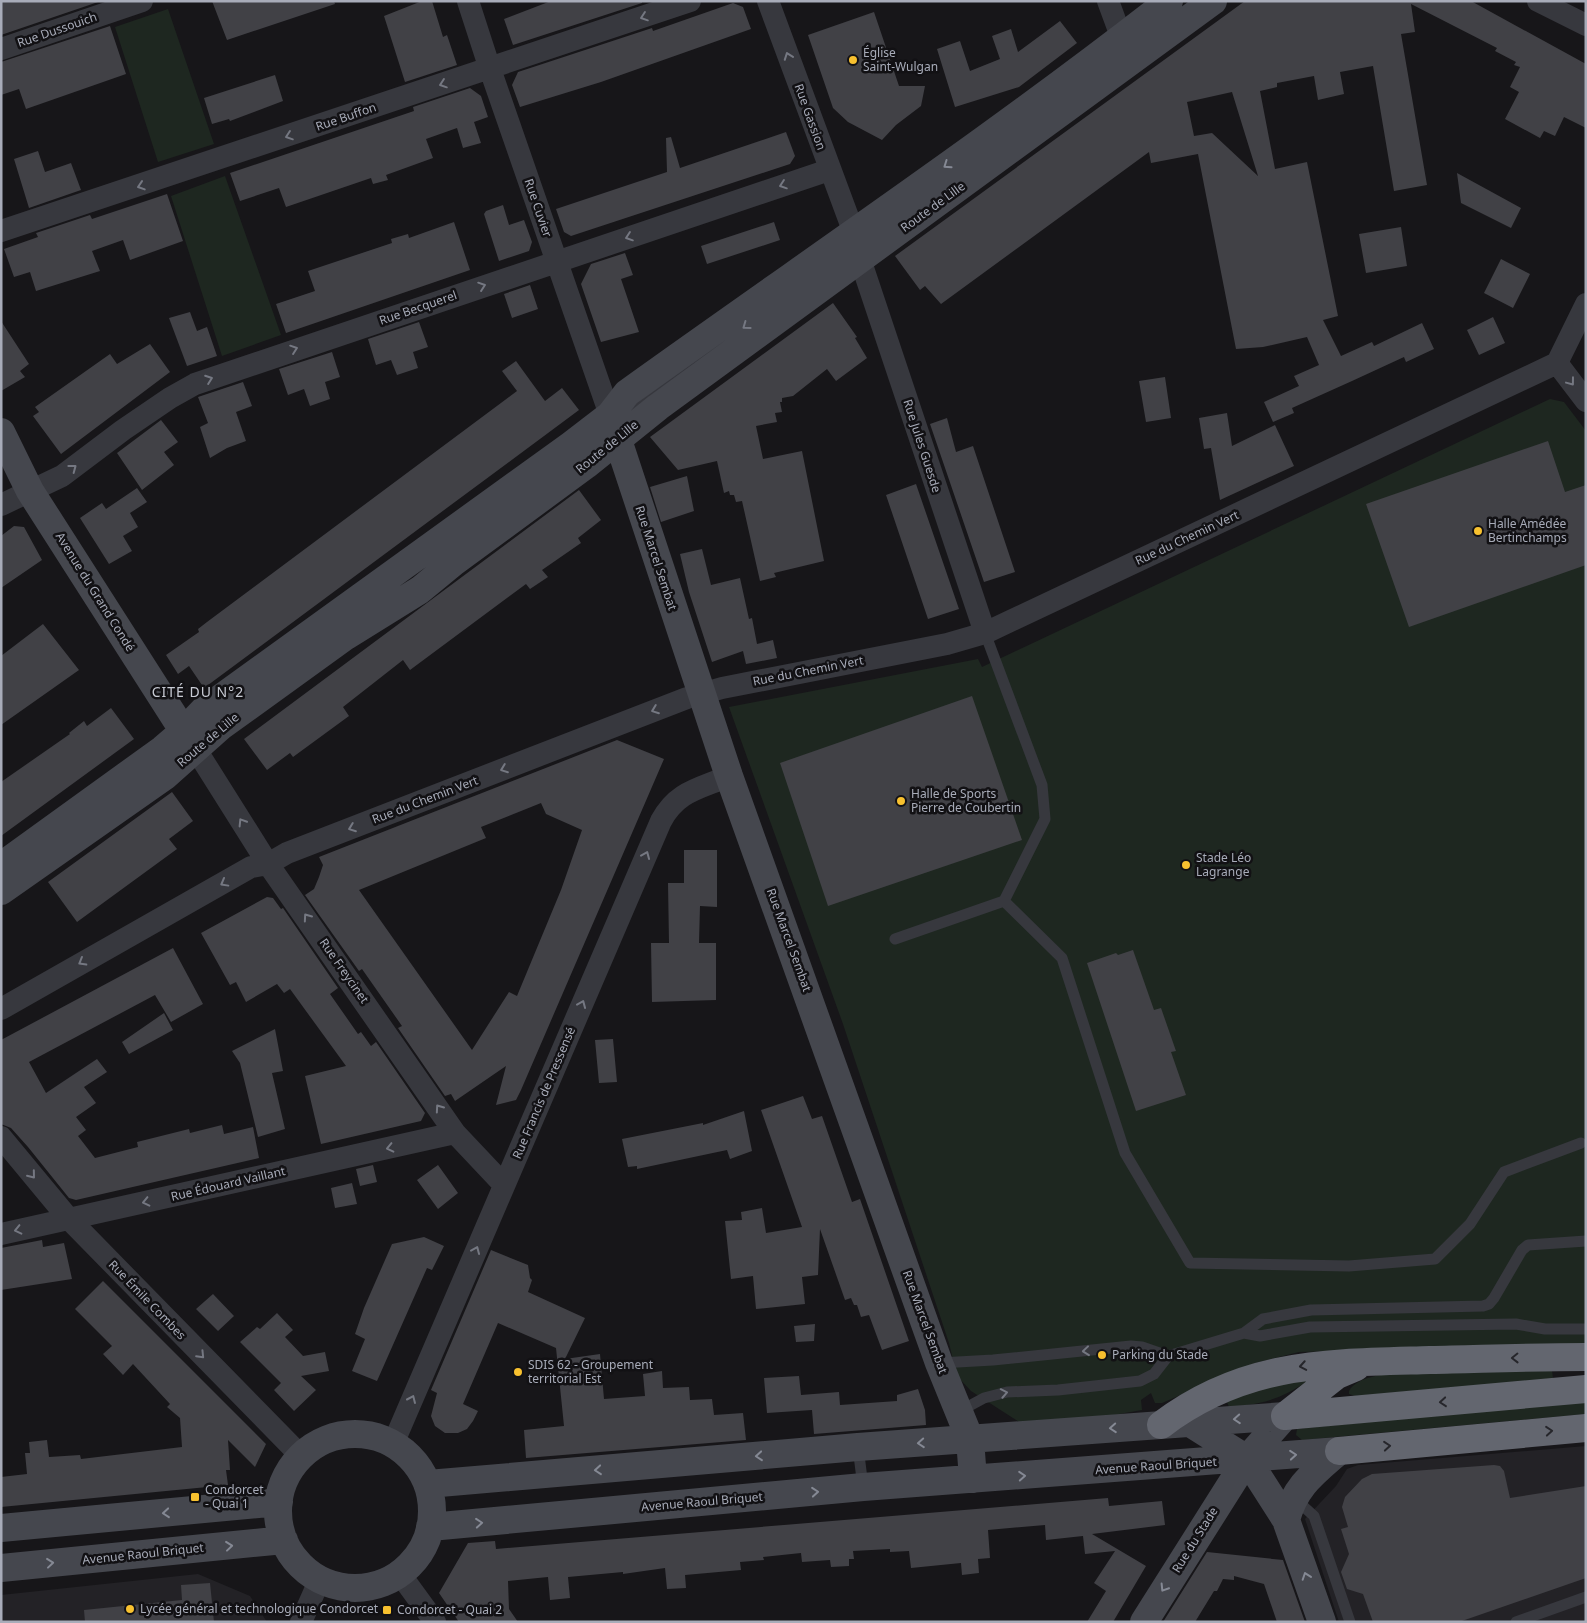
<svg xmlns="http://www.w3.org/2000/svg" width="1587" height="1623" font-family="'Noto Sans',sans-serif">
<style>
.built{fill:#232226}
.green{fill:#1e2720}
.building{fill:#414146;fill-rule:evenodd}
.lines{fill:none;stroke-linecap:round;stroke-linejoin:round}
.lane{stroke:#37383e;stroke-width:11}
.street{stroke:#37383e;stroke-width:22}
.secondary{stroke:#45474e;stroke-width:28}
.highway{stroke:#63666f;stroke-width:28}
.oneway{stroke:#757882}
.oneway2{stroke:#858994}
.oneway3{stroke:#26262b}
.poi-dot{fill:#f8c12f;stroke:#121114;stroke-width:2}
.labels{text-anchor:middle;stroke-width:5;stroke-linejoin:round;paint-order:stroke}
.street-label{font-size:12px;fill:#a8acb9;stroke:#121114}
.poi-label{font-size:12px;fill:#a8acb9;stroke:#121114;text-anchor:start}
.neighbourhood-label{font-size:14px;letter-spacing:1px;fill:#c9ccd5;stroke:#121114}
</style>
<rect width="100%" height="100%" fill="#171619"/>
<!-- built -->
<path class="built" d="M1586,1446V1622H1339L1305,1519L1336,1486L1347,1469L1358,1465Z
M198,1574L250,1596L267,1622H1V1595Z"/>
<!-- green -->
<path class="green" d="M168,9L214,144L158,162L115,27Z
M225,176L281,335L222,356L171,196Z
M1550,399L1564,402L1586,431V1345L1299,1352L1255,1363L1162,1403H1155L1151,1393L1141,1400L1142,1410L1091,1419L1019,1422L971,1391L957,1376L949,1343L843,1024L729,707L978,659L982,667Z
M1552,1370L1553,1379L1355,1396L1349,1394V1391C1358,1376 1382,1375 1398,1373Z
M1305,1376L1306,1382C1279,1400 1262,1404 1229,1407L1227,1402L1259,1387Z
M1586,1401V1414L1302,1440L1296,1435L1297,1429Z"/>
<!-- building -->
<path class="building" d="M1,1H101L1,35Z
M212,1H334L335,4L227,40Z
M422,1H432L443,37L447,35L457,65L405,82L384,16Z
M551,1H642V3L513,45L504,19Z
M1245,1H1471L1586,64V128L1564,117L1555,136L1544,131L1540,138L1505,119L1519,92L1510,87L1520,67L1514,65L1516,62L1495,51L1497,48L1411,4L1415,32L1401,34L1427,185L1394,191L1373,66L1340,72L1344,94L1318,100L1314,76L1277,83V87L1260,91L1275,169L1307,162L1338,316L1323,320L1341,356L1372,342L1374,346L1422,323L1434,349L1406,362L1404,357L1352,381L1292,408L1294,413L1273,422L1264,402L1299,386L1294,376L1319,365L1307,337L1263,347L1236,349L1198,154L1151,163L1149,152L941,304L925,286L920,290L895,256ZM1232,92L1258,176L1212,133L1194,136L1187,102Z
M733,3L743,7L751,29L601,82L520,107L512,85L518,72L652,28L653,31Z
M874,12L899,86H925L921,106L896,125L882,140L848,122L833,108L808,35Z
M1060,21L1077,43L1019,87L955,107L937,49L960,41L970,71L1000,59L992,36L1011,29L1018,52Z
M110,26L126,74L26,109L19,89L1,95V62Z
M275,75L283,101L230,121L229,119L212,124L204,98Z
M470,88L481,96L488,117L474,122L481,143L463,148L457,128L426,139L433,158L386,175L388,180L373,184L371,178L286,207L279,188L240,201L230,173L414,111L413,107Z
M786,132L795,156L790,164L571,236L564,232L556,209L667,172L666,138L671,137L680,168Z
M38,151L45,172L71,163L81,190L29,208L14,159Z
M1457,173L1521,208L1511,228L1461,203Z
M167,194L183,241L130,260L123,240L92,251L100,271L36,291L30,272L14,277L4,249L38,237L36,233L90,215L92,219Z
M503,205L509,225L524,220L532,242L529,251L499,261L484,214L486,211Z
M454,222L470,270L286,333L276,304L315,291L308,271L392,243L391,239L408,234L409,238Z
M774,222L780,240L707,264L701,246Z
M1401,227L1407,266L1366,273L1359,234Z
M625,253L633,275L621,279L639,332L601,342L581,284L591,264Z
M1501,259L1530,274L1513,308L1484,293Z
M530,285L538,309L512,318L504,294Z
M833,303L857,337L855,338L867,358L836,381L827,369L793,396L782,398V402H780L782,412L775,413L777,422L756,426L763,459L802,451L824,561L774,573L776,577L760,581L742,501L736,502L734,495H730L729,491L724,493L717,461L678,470L650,437Z
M190,312L197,331L207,327L217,356L187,366L169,318Z
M1493,317L1505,343L1479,355L1467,330Z
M1,321L29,364L20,371L25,377L1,391Z
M419,322L428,347L413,352L418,368L397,375L391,360L376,365L368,339Z
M150,344L170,372L61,454L33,416L39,412L35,407L110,354L117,364Z
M332,352L340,377L325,382L330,399L310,406L304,389L288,395L279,369Z
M516,361L545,401L562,388L579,410L204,688L189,666L178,674L166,655L199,632L198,629L207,622L517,391L502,371Z
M1165,377L1171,418L1146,422L1139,381Z
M243,382L252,406L236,412L246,441L227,448L210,458L200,427L208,423L198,397Z
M1227,413L1232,446L1275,425L1294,466L1220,500L1211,448L1204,449L1199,418Z
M947,418L956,452L973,446L1015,572L984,582L930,424Z
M161,420L178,442L164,452L174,465L142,490L117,453Z
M1548,441L1565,492L1586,485V565L1409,627L1366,504Z
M687,476L694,511L661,522L650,487Z
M916,484L959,609L928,619L886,495Z
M137,488L147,502L130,513L138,527L123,536L132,551L109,564L80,518L102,503L106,509Z
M579,490L601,520L578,538L581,543L542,570L548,577L530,589L526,584L410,670L403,660L343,707L349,716L293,757L290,753L267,770L244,739Z
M14,526L24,527L42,560L1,588V536Z
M702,549L711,585L740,578L749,619L752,618L757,644L773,640L777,658L746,664L743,651L712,662L689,592L680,554Z
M43,624L79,670L1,725V656Z
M972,696L1022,840L828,906L780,763Z
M111,708L134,739L1,836V782L70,734L69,733L84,721L87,726Z
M617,740L664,759L521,1090L516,1100L496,1105L506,1066L455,1101L451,1094L445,1096L398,1028L402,1026L362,969L359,971L305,895L314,889L319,877L323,865L319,857ZM541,803L546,814L582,830L561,890L517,996L509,992L472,1050L359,890L486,838L481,827Z
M172,792L193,821L169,839L177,849L77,922L48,882Z
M684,850H717V907L700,906L699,943H716V1000L652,1002L651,943H669L668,883H684Z
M267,897L273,898L281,909L283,908L338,988L330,994L358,1034L361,1032L371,1046L376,1042L425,1113L421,1121L321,1144L305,1076L346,1066L290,989L284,993L277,984L246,1002L236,982L230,985L201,933Z
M173,948L203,1004L171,1022L155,995L29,1062L46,1093L97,1059L107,1072L84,1087L96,1103L76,1117L86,1130L78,1136L95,1158L138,1147L137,1142L189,1129L190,1133L222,1125L224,1134L253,1127L259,1158L76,1200L69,1198L28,1147L11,1128L1,1124V1040Z
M1133,950L1154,1010L1161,1008L1176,1051L1171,1052L1186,1095L1136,1111L1087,963L1116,953L1118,955Z
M164,1013L173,1030L129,1054L122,1042Z
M275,1029L283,1071L272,1073L285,1129L258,1137L240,1063L232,1051Z
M613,1039L617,1082L599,1083L595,1040Z
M803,1096L812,1119L822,1116L852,1202L860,1199L909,1341L882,1350L869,1315L861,1317L857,1305H854L851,1298L845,1300L820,1229L818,1275L802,1277L805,1304L756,1309L753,1276L731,1279L725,1221L742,1220L741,1212L762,1208L766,1233L802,1227L761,1110Z
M744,1111L752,1151L730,1159L727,1150L637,1169V1166L628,1167L622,1139L703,1123V1125Z
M373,1165L377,1182L360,1186L356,1169Z
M438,1165L458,1193L438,1209L417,1180Z
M352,1183L357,1204L335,1208L331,1188Z
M424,1237L444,1246L432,1270L427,1268L377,1381L352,1371L365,1339L355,1334L364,1308L392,1244Z
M42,1240L43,1247L64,1243L72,1279L1,1290V1248Z
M491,1250L528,1265L530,1278L532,1280L528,1292L585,1318L565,1359L600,1354L604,1399L645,1396L643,1374L662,1371L663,1388L689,1387L690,1400L712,1399L714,1415L743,1413L746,1440L526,1458L524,1430L564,1426L556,1348L498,1323L463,1404L478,1411L473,1421L467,1429L458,1433H445L435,1426L431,1416L437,1393L431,1390Z
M103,1281L266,1444L255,1467L228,1440L230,1470H226L228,1485L1,1507V1477L27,1474L25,1453H30L29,1442L47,1440L49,1457L80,1455L81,1459L182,1447L180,1418L167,1407L170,1404L133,1364L123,1375L103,1354L112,1346L75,1309Z
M213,1294L234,1316L218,1331L196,1309Z
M277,1313L293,1330L285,1337L303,1356L325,1352L329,1371L301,1376L316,1390L294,1411L274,1390L281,1383L240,1342L257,1327L260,1329Z
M815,1324L814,1341L796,1342L794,1326Z
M799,1376L801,1395L839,1392L840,1405L897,1401V1395L918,1389L925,1410L926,1425L814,1434L812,1410L767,1413L764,1378Z
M1494,1465L1500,1466L1504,1471L1510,1498L1586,1486V1578L1459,1622H1373L1363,1594L1347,1589L1341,1572L1349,1554L1341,1529L1348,1527L1342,1507L1345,1497L1362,1479L1372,1474Z
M1108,1498L1109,1506L1162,1501L1165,1525L1092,1534L1146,1566L1113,1622H1087L1106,1591L1094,1583L1115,1551L1085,1554L1083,1536L1046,1540L1045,1525L988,1530L990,1558L978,1559L979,1573L962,1575L961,1563L911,1568L909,1551L890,1552V1549L853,1551L854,1559H849V1566L831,1567L830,1560L802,1562L801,1553L763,1557L764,1560L740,1562L741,1570L685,1575L686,1588L667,1589L665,1568L623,1574V1572L568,1577L570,1598L550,1600L548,1577L508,1581L509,1609L518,1622H459L439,1593L468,1543L495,1541L496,1549Z
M1207,1552L1283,1560L1305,1622H1277L1264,1584L1234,1576V1580L1223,1579L1217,1591H1214L1195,1622H1163Z
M210,1583L214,1622H85L84,1610L182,1600L181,1585Z"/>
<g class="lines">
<!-- lane -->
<path class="lane" d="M618,412L635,407L749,323
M1004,901L1062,958L1125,1153L1190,1263L1349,1266L1435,1259L1470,1224L1504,1172L1581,1143
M895,939L1004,901L1045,819L1042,785L985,633
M1244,1333L1260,1336L1310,1327L1516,1324L1545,1329H1586
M940,1363L993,1360L1131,1346L1142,1347L1168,1356
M960,1411L984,1398L1007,1392L1058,1390L1140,1381L1154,1374L1168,1356L1244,1333L1263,1319L1311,1310L1483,1306L1489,1304L1494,1298L1522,1250L1528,1245L1586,1241
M858,1447L863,1487
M1294,1498L1314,1516L1350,1622
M1516,1622L1586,1597"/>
<!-- street -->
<path class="street" d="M468,1L490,69L610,415
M768,1L854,233
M1108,1L1122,39
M1538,1L1586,25
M1,49L142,1
M1,231L690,1
M860,259L985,633
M1557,363L1586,401
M1,505L62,476L123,430L170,398L195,384L829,170
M195,748L268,864L455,1133L504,1185
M1,1009L251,867L268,864L287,853L687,698L722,688L947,644L985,633L1557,363L1586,304
M1,1137L69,1219L301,1456
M1,1234L455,1133
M393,1444L661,821C677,791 699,789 729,776
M400,1574L435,1622
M301,1622L320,1579"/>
<!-- secondary -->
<path class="secondary" d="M612,422L729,776L939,1363L970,1439L973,1479
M1,432L30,491L193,746
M1,866L163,749L184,731L204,710L571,445L610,415L627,393C808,263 994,138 1169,1
M1,891L165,776L220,727L346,636L420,590L454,562L586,465L658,407L1213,1
M1190,1423L1247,1459L1286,1520L1322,1622
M278 1511a77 77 0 1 1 154 0a77 77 0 1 1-154 0Z
M428,1484L858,1447L1285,1416
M1286,1520C1295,1486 1314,1473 1339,1451
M430,1527L863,1487L1339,1451
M1,1528L279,1502
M1,1568L284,1540
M1144,1622L1247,1459L1285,1416"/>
<!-- highway -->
<path class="highway" d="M1285,1416L1586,1389
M1285,1416L1337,1375L1356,1367
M1161,1425C1245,1361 1330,1363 1430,1360C1482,1359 1534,1357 1586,1357
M1339,1451L1586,1428"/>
</g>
<!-- one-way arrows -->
<defs><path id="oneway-chevron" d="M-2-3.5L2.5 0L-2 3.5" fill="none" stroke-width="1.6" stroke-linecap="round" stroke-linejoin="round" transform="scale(1.25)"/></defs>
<g class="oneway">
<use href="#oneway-chevron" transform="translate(644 17) rotate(161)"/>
<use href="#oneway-chevron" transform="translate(788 56) rotate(-110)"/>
<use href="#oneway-chevron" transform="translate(443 84) rotate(161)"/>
<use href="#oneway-chevron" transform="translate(289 136) rotate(161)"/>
<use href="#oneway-chevron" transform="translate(783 185) rotate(161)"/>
<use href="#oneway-chevron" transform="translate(141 186) rotate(162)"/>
<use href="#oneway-chevron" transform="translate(629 237) rotate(161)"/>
<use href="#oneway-chevron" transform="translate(482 286) rotate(-19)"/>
<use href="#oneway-chevron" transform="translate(746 326) rotate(144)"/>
<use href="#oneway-chevron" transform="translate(294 349) rotate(-19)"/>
<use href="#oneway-chevron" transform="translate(209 379) rotate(-20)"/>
<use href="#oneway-chevron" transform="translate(1571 382) rotate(53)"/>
<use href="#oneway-chevron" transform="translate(73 468) rotate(-37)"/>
<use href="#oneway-chevron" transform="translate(655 710) rotate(159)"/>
<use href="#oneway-chevron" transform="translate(504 769) rotate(159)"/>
<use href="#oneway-chevron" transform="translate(242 822) rotate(-122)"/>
<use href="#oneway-chevron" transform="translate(352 828) rotate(159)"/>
<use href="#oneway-chevron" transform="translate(646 855) rotate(-67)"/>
<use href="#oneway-chevron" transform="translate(224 883) rotate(151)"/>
<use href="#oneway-chevron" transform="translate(307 917) rotate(-125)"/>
<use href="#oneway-chevron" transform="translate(82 962) rotate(150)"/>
<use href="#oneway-chevron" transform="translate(582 1004) rotate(-67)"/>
<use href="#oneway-chevron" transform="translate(439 1108) rotate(-125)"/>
<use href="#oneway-chevron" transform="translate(390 1148) rotate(167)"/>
<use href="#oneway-chevron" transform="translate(32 1175) rotate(51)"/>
<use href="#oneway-chevron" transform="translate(146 1202) rotate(167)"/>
<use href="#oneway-chevron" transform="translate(18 1230) rotate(167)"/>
<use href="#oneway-chevron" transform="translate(476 1250) rotate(-67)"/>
<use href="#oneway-chevron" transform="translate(1086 1351) rotate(174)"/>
<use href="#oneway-chevron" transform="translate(201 1355) rotate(46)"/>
<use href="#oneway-chevron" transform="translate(1004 1393) rotate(-11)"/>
<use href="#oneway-chevron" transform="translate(412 1399) rotate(-66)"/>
</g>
<g class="oneway2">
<use href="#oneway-chevron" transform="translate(947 165) rotate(145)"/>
<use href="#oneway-chevron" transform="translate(1237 1419) rotate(176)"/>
<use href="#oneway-chevron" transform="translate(1113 1428) rotate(176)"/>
<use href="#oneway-chevron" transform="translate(921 1443) rotate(176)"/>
<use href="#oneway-chevron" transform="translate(1293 1455) rotate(-5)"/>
<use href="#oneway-chevron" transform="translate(759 1456) rotate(175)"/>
<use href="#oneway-chevron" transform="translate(598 1470) rotate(175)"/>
<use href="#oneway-chevron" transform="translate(1022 1476) rotate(-4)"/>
<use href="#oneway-chevron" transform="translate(815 1492) rotate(-5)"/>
<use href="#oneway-chevron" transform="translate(166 1513) rotate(175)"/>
<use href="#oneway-chevron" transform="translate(479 1523) rotate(-5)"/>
<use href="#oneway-chevron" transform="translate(229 1546) rotate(-6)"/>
<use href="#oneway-chevron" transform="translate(50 1563) rotate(-6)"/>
<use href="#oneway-chevron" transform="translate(1306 1576) rotate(-109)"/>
<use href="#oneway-chevron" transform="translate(1164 1588) rotate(122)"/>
</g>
<g class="oneway3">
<use href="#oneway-chevron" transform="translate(1515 1358) rotate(179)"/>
<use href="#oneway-chevron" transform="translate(1303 1366) rotate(170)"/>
<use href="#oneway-chevron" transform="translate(1443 1402) rotate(175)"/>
<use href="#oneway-chevron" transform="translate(1549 1431) rotate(-5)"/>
<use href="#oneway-chevron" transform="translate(1387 1446) rotate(-5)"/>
</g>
<!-- markers -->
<g class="poi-dot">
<circle cx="853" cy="60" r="5"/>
<circle cx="1478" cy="531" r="5"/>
<circle cx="901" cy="801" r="5"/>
<circle cx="1186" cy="865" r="5"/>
<circle cx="1102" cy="1355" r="5"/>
<circle cx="518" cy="1372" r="5"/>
<rect x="190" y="1492" width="10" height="10" rx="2.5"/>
<circle cx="130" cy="1609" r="5"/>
<rect x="382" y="1605" width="10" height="10" rx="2.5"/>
</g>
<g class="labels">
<!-- street labels -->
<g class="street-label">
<text transform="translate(57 30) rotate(-19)" y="4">Rue Dussouich</text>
<text transform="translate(346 117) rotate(-19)" y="4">Rue Buffon</text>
<text transform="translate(810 117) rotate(70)" y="4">Rue Gassion</text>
<text transform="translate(933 207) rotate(-36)" y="4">Route de Lille</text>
<text transform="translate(538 208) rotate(71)" y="4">Rue Cuvier</text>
<text transform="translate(418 308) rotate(-19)" y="4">Rue Becquerel</text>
<text transform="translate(922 446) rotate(72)" y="4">Rue Jules Guesde</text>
<text transform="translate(607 447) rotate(-39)" y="4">Route de Lille</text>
<text transform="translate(1187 538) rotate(-25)" y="4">Rue du Chemin Vert</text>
<text transform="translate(656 558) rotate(72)" y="4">Rue Marcel Sembat</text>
<text transform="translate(95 592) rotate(58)" y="4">Avenue du Grand Condé</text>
<text transform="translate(808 671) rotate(-11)" y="4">Rue du Chemin Vert</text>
<text transform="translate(208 740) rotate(-40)" y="4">Route de Lille</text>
<text transform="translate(425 800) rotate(-21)" y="4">Rue du Chemin Vert</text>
<text transform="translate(789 940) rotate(70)" y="4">Rue Marcel Sembat</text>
<text transform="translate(344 971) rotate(55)" y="4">Rue Freycinet</text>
<text transform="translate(544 1093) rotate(-67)" y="4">Rue Francis de Pressensé</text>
<text transform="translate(228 1184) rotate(-13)" y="4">Rue Édouard Vaillant</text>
<text transform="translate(147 1300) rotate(46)" y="4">Rue Émile Combes</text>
<text transform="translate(925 1322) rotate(70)" y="4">Rue Marcel Sembat</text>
<text transform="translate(1156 1466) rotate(-4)" y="4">Avenue Raoul Briquet</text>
<text transform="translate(702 1502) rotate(-5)" y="4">Avenue Raoul Briquet</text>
<text transform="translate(1195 1540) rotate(-58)" y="4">Rue du Stade</text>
<text transform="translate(143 1554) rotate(-6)" y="4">Avenue Raoul Briquet</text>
</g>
<!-- poi labels -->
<g class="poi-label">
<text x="863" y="57">Église<tspan x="863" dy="14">Saint-Wulgan</tspan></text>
<text x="1488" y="528">Halle Amédée<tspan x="1488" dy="14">Bertinchamps</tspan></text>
<text x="911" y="798">Halle de Sports<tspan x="911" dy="14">Pierre de Coubertin</tspan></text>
<text x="1196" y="862">Stade Léo<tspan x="1196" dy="14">Lagrange</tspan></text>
<text x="1112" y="1359">Parking du Stade</text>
<text x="528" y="1369">SDIS 62 - Groupement<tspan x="528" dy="14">territorial Est</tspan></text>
<text x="205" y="1494">Condorcet<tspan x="205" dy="14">- Quai 1</tspan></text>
<text x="140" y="1613">Lycée général et technologique Condorcet</text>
<text x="397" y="1614">Condorcet - Quai 2</text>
</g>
<!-- neighbourhood labels -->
<g class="neighbourhood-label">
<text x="198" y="697">CITÉ DU N°2</text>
</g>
</g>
<!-- border -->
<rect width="1587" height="1623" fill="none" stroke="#a8acb9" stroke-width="5"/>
</svg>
